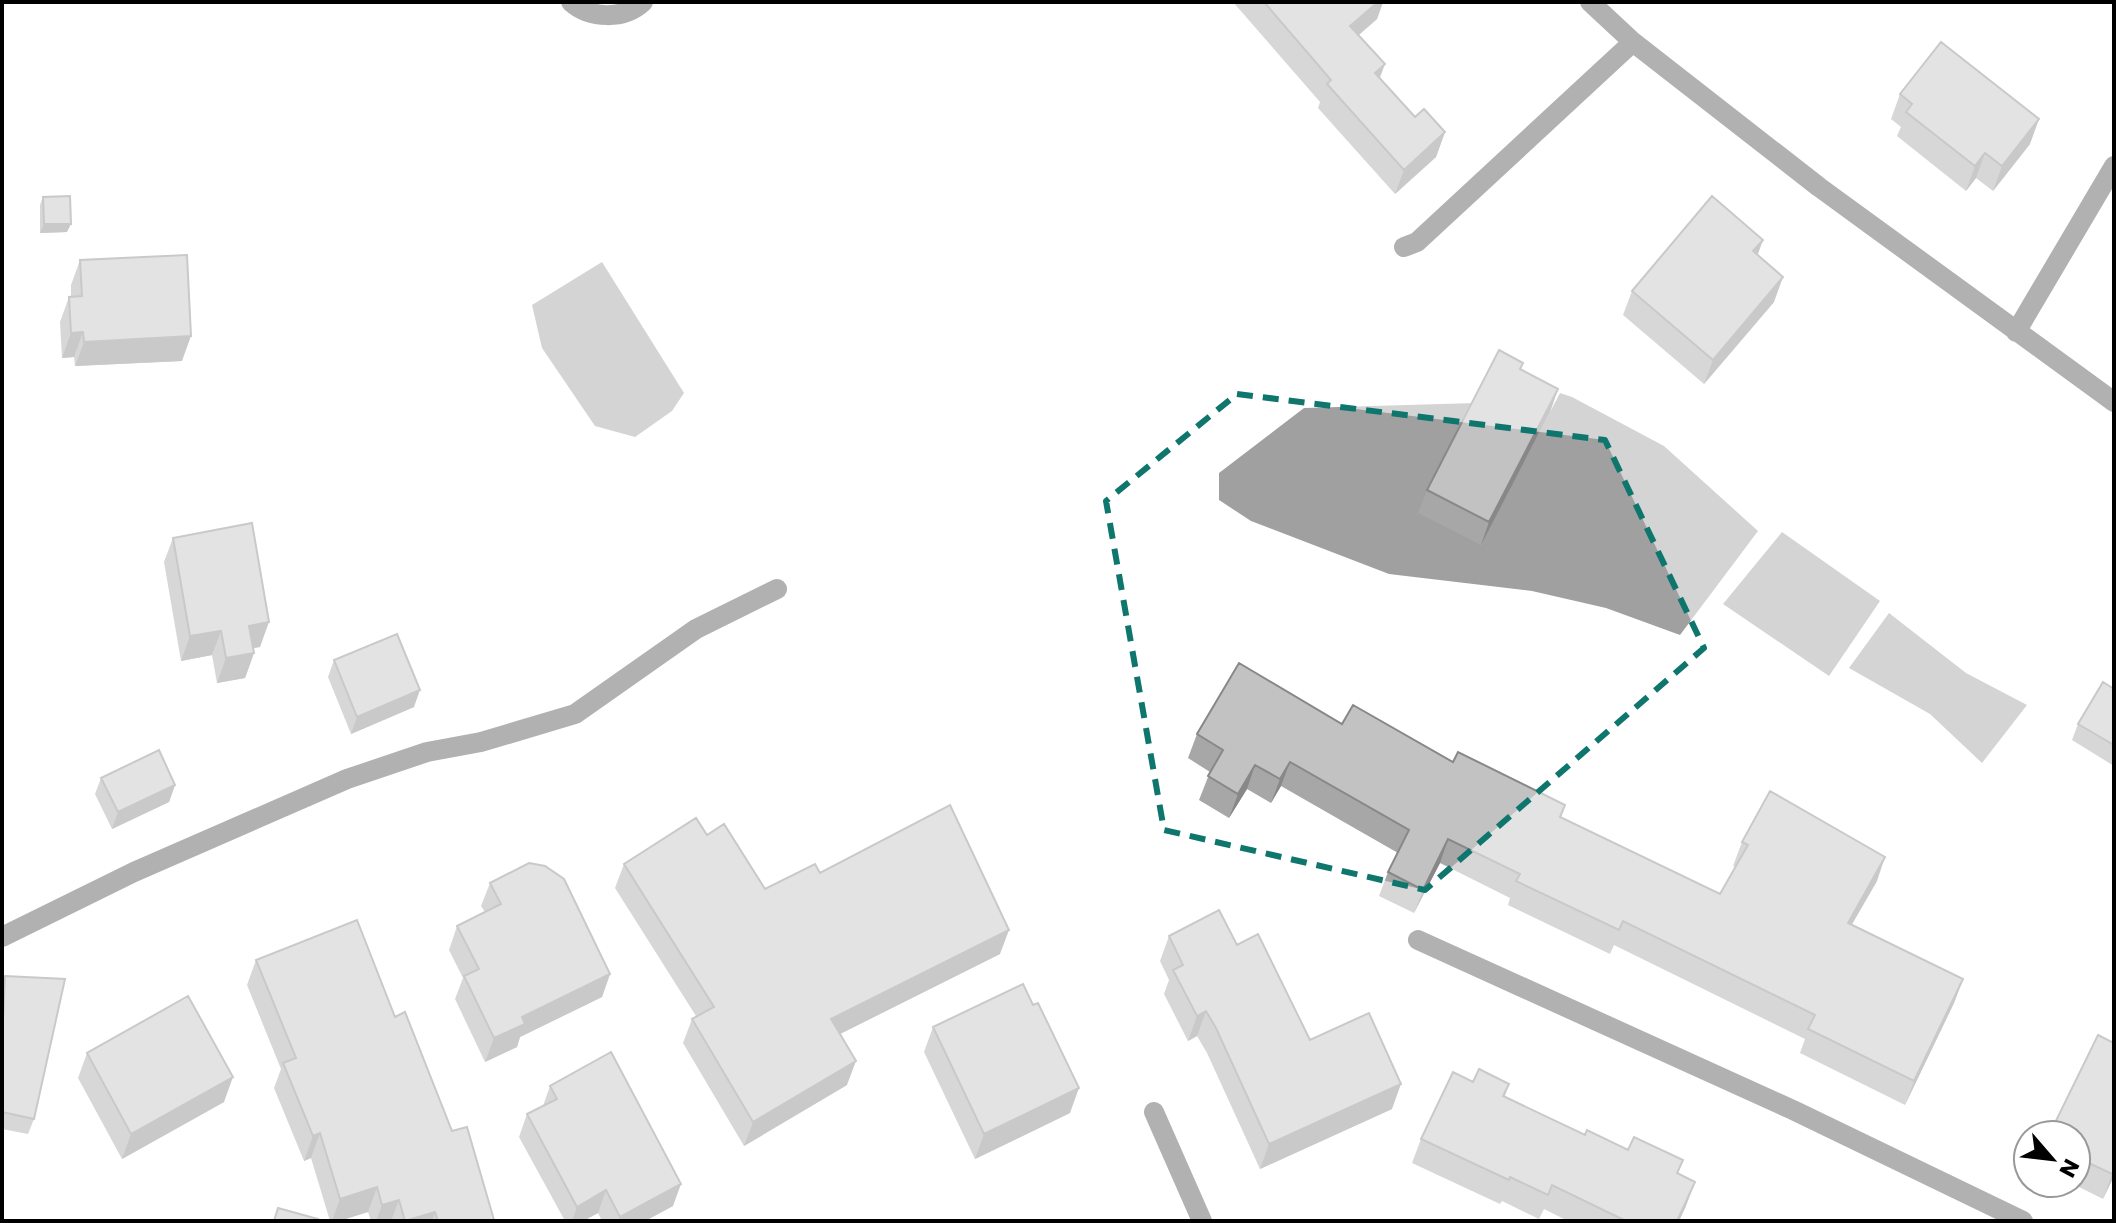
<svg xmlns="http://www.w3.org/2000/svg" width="2116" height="1223" font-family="Poppins,sans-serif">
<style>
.water{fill:#a0a0a0}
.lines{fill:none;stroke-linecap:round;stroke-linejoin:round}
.minor{stroke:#525252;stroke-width:20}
.wall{fill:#a7a7a7}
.shaded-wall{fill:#888}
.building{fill:#c2c2c2;stroke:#888;stroke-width:2}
.marked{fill:none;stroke:#0f766e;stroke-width:6;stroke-dasharray:16 10;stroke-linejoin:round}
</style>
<rect width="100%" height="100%" fill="#fff"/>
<!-- water -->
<path class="water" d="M602,262L684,393L672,411L635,437L595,426L542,348L532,305Z
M1560,393L1572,397L1664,446L1758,531L1680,635L1606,608L1532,591L1389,574L1251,521L1219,500V473L1304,408L1476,403L1480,545Z
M1782,532L1880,601L1829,676L1723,604Z
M1889,613L1966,673L2027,705L1982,763L1930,714L1849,668Z"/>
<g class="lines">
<!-- minor -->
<path class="minor" d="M571,2C590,19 624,20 643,2
M1590,2L1633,42L1819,187L2114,402
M1404,247L1417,242L1633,42
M2016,332L2114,166
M2,937L134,872L347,779L427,752L481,742L575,714L696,629L777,589
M1418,940L1793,1110L2023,1221
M1154,1112L1202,1221"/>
</g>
<!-- wall -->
<path class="wall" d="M1233,2H1383L1377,19L1359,35L1380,78L1415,117L1445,132L1436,157L1395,194L1318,108L1320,102Z
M1900,94L2030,144L1993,191L1976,178L1966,191L1897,136L1901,127L1891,119Z
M43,197L67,232L40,233V205Z
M1757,255L1774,302L1704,384L1623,315L1632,291Z
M80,260L182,361L75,366L74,357L62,358L60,322L69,297H71V285Z
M1521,369L1558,389L1550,412L1481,545L1418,513L1427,490Z
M173,538L260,647L253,648L254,653L245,678L217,683L212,655L181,661L164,562Z
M334,660L414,707L351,734L328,677Z
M2114,689V766L2072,740L2078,724Z
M1342,724L1453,762L1565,805L1561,817L1720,894L1736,867L1733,866L1742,842L1877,881L1851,925L1963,979L1954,1003L1905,1105L1800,1053L1805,1039L1614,945L1610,954L1508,905L1510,898L1440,863L1414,913L1379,896L1388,872L1398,853L1281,786L1271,803L1247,789L1229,818L1199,800L1210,772L1188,758L1197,734Z
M101,778L175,785L169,802L112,829L95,794Z
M707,835L765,889L820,873L1000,954L840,1034L847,1085L744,1146L683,1043L692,1019L696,1016L615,888L624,864Z
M490,883L610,974L602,997L520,1037L517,1047L485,1062L455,999L463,978L449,950L457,926L485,912L481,906Z
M1169,936L1237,945L1310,1040L1392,1109L1260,1169L1207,1053L1197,1036L1188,1041L1164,994L1169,980L1160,961Z
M256,960L452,1131L494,1221H371L368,1212L339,1221H330L311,1158L304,1161L274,1088L281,1069L247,985Z
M5,976L34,1119L28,1134L2,1129V984Z
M933,1027L1070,1113L975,1159L924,1052Z
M2098,1035L2114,1176L2103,1199L2071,1183H2076V1135Z
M87,1053L224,1102L122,1159L78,1078Z
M1473,1082L1509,1084L1505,1096L1585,1135L1628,1150L1683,1160L1678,1174L1686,1206L1679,1221H1568L1544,1209L1539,1219L1502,1201L1500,1204L1412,1163L1421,1139Z
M550,1086L673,1206L645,1221H602L598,1213L583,1221H565L519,1137L527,1114L543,1106Z"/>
<!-- shaded-wall -->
<path class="shaded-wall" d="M1378,2H1383L1377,19L1341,50L1350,26Z
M1385,64L1376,88L1375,73Z
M2039,119L2030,144L1993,191L2002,166Z
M1445,132L1436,157L1395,194L1404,170Z
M1985,153L1976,178L1966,191L1975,166Z
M44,224H71L67,232L40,233Z
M1763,240L1754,265L1753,251Z
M1783,277L1774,302L1704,384L1713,360Z
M83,332L74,357L62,358L71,333Z
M191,336L182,361L75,366L84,342Z
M1558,389L1550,412L1481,545L1489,522Z
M269,622L260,647L240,650L249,626Z
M221,631L212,655L181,661L190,636Z
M254,653L245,678L217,683L226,658Z
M420,690L414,707L351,734L357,717Z
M1290,762L1281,786L1271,803L1280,779Z
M1255,765L1247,789L1229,818L1238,794Z
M175,785L169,802L112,829L118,812Z
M1448,839L1440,863L1414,913L1423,890Z
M1885,857L1877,881L1839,947L1848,923Z
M1009,930L1000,954L822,1043L831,1019Z
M610,974L602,997L520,1037L517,1047L485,1062L494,1038L522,1017Z
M1963,979L1954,1003L1905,1105L1914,1081Z
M1206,1011L1197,1036L1188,1041L1197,1016Z
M856,1061L847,1085L744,1146L753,1122Z
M233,1077L224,1102L122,1159L131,1134Z
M1401,1084L1392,1109L1260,1169L1269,1144Z
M1079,1088L1070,1113L975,1159L984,1134Z
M320,1133L311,1158L304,1161L313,1136Z
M2114,1170V1176L2103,1199L2112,1174Z
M1695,1182L1686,1206L1679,1221H1677Z
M681,1184L673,1206L645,1221H618L620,1217Z
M377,1187L368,1212L339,1221H332L340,1199Z
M606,1190L598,1213L583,1221H572L577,1207Z
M399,1200L391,1221H376L382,1205Z
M435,1212L432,1221H405Z"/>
<!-- building -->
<path class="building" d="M1264,2H1378L1350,26L1385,64L1375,73L1415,117L1424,109L1445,132L1404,170L1327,84L1331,80Z
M1941,42L2039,119L2002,166L1985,153L1975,166L1906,112L1912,104L1900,94Z
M70,196L71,224H44L43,197Z
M1712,196L1763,240L1753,251L1783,277L1713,360L1632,291Z
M187,255L191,336L84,342L83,332L71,333L69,297L82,296L80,260Z
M1499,350L1523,363L1520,369L1558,389L1489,522L1427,490Z
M252,523L269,622L249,626L254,653L226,658L221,631L190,636L173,538Z
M397,634L420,690L357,717L334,660Z
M1239,663L1342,724L1353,705L1453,762L1458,752L1565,805L1560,817L1720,894L1748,845L1742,842L1770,791L1885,857L1848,923L1963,979L1914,1081L1808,1029L1815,1015L1623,921L1619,930L1516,881L1520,874L1448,839L1423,890L1388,872L1409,830L1290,762L1280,779L1255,765L1238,794L1208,776L1223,750L1197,734Z
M2103,682L2114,689V745L2078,724Z
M159,750L175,785L118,812L101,778Z
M950,805L1009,930L831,1019L856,1061L753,1122L692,1019L714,1007L624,864L696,818L707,835L724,824L765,889L815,864L820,873Z
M529,863L545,866L564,879L610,974L522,1017L525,1024L494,1038L464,976L479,969L457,926L501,904L490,883Z
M1219,910L1237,945L1258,934L1310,1040L1369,1013L1401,1084L1269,1144L1216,1028L1206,1011L1197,1016L1173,970L1183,965L1169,936Z
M357,920L395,1017L405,1012L452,1131L467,1127L494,1220L438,1221L435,1212L405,1221L399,1200L382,1205L377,1187L340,1199L320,1133L313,1136L283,1063L296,1058L256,960Z
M5,976L65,979L34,1119L2,1112V1041Z
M1023,984L1033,1005L1038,1003L1079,1088L984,1134L933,1027Z
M188,996L233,1077L131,1134L87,1053Z
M2098,1035L2114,1043V1170L2112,1174L2076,1157L2077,1150L2076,1149V1135H2049Z
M611,1052L681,1184L620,1217L606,1190L577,1207L527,1114L557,1099L550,1086Z
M1479,1069L1509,1084L1503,1096L1585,1135L1587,1130L1628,1150L1634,1137L1683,1160L1677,1173L1695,1182L1677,1221H1626L1552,1185L1548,1195L1510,1177L1509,1180L1421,1139L1453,1072L1473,1082Z
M278,1208L318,1219V1221H274Z"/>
<!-- marked area -->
<path d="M0 0H2116V1223H0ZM1237,394L1605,440L1704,648L1425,890L1164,830L1106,501Z" fill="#fff" fill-opacity=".55" fill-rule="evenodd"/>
<path class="marked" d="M1237,394L1605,440L1704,648L1425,890L1164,830L1106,501Z"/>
<!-- border -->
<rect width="2116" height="1223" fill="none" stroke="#000000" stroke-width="8"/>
<!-- north arrow -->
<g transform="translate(2052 1159) rotate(118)"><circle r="38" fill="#ffffff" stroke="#999999" stroke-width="2"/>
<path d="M0-6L14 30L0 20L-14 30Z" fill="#000000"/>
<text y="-12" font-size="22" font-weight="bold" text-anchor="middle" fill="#000000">N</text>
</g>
</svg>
